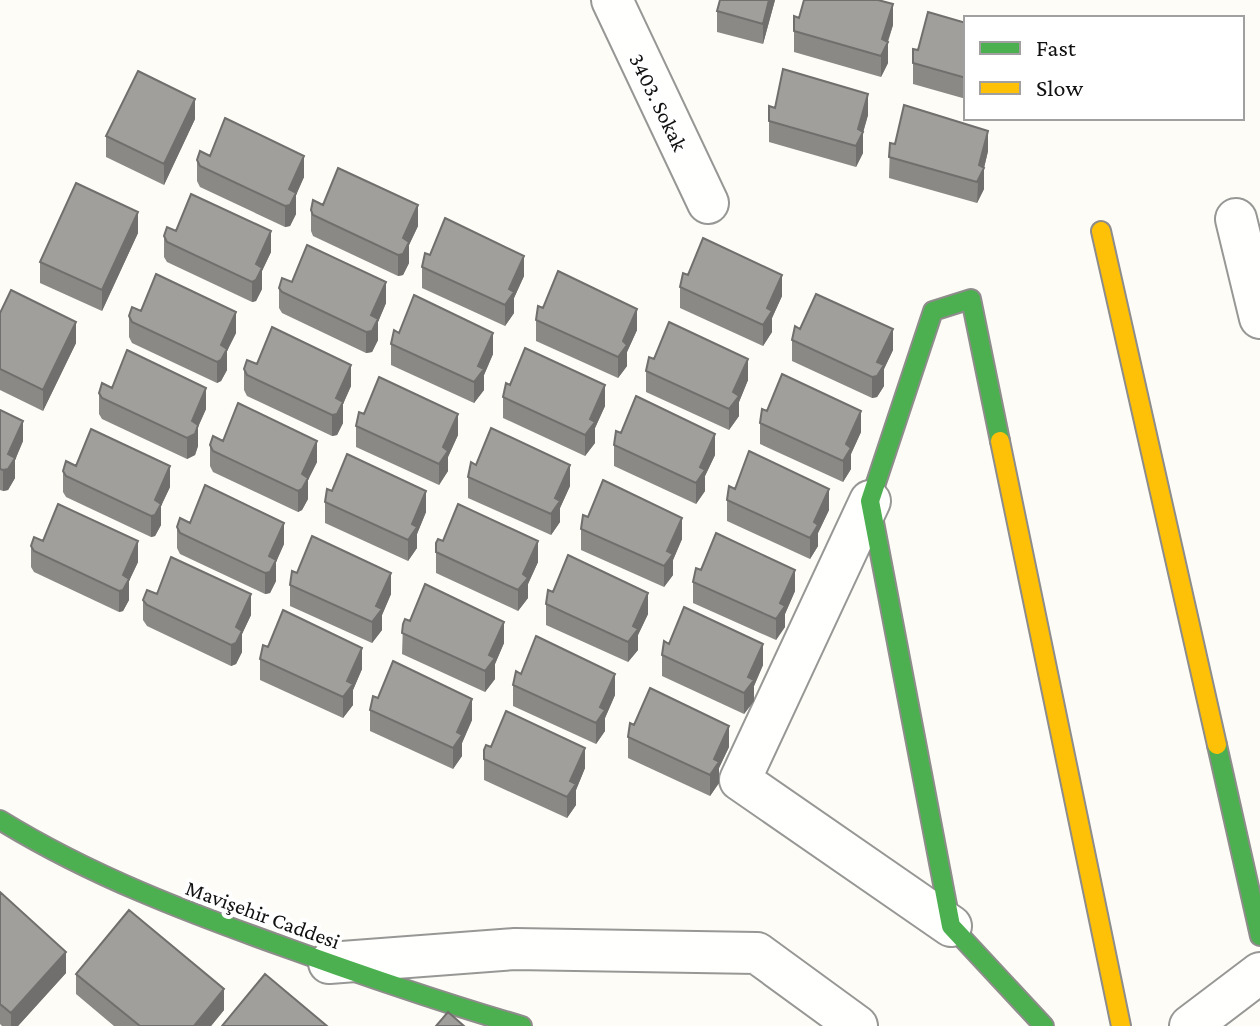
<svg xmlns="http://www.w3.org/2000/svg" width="1260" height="1026" font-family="'Crimson Pro',serif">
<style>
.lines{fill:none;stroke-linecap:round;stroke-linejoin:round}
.street-casing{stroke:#979795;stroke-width:44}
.fast-casing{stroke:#8e8d8b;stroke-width:22}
.slow-casing{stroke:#8e8d8b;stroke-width:22}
.street{stroke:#fffffe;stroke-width:40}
.fast{stroke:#4caf50;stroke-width:18}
.slow{stroke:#ffc107;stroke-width:18}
.wall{fill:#8a8986}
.shaded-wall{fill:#716f6d}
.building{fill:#a19f9c;stroke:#716f6d;stroke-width:2}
.labels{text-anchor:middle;stroke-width:8;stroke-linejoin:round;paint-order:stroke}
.street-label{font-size:22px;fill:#111;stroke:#fff}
</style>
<rect width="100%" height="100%" fill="#fdfcf7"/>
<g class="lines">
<defs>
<path id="street" d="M612,0L708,203
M1236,219L1260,318
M870,501L740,780L951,926
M329,963L515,949L757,953L857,1026
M1190,1026L1260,973"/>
<path id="fast" d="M1000,441L971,299L933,311L870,501L951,926L1044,1026
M1217,745L1260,936
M0,820C91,876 189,913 290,949C367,977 444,1003 522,1026"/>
<path id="slow" d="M1101,231L1217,745
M1000,441L1121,1026"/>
</defs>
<!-- street casing -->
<use href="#street" class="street-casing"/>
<!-- fast casing -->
<use href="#fast" class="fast-casing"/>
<!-- slow casing -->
<use href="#slow" class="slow-casing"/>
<!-- street -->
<use href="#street" class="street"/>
<!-- fast -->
<use href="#fast" class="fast"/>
<!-- slow -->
<use href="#slow" class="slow"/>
</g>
<!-- wall -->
<path class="wall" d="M720,0H775L763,44L717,32V11Z
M794,16L799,18L893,25L888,42V63L881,77L794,52Z
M966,23V99L913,84V49L918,50Z
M769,106L775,108L868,115L863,132V153L856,167L769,142Z
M195,119L164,185L106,157V136Z
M890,143L988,151L984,168V189L977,203L889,178Z
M210,156L304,177L296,195V214L290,226L285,227L200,187L197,181V160Z
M323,205L418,226L409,245V263L403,275L398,276L313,236L311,231V210Z
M176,231L271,252L262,271V289L256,301L252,302L167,262L164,257V236Z
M138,233L102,311L40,283V262Z
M422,267L524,276L514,298V313L505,326L422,288Z
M688,275L782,296L772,318V332L763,346L680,308V287Z
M292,282L386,303L378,322V340L372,352L366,353L282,313L279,308V288Z
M141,311L236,333L227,351V370L221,381L217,383L132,343L129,337V316Z
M0,313L76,343L43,411L0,390Z
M536,320L637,330L627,352V366L618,378L536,341Z
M800,329L893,350L884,369V386L877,397L872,398L792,361V340Z
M399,333L493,354L484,375V390L474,403L391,365V344Z
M654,359L748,380L739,402V416L729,430L646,392V371Z
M257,364L351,386L343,404V423L337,435L332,436L247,396L244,390V369Z
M510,385L605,406L595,428V443L585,456L503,418V397Z
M112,388L206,409L198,427V446L195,455L187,459L102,419L99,414V393Z
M0,410L23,441L15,460V478L8,490L3,491L0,490Z
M767,411L861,432L851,454V469L843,482L760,444V423Z
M364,414L458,435L448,457V471L439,485L356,447V426Z
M621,433L715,455L705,476V491L696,504L614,466V445Z
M223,441L317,462L308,480V499L302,510L298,512L213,472L210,466V445Z
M476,465L570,486L560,508V522L551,535L468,498V477Z
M76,466L170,487L161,506V525L155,536L151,537L66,497L63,492V471Z
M735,489L829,510L818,533V546L810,559L727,521V500Z
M332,491L426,512L417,534V548L408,561L325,523V502Z
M588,517L682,539L673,560V575L664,587L581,550V529Z
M190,523L284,544L276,562V581L270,593L265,594L180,554L177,548V527Z
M43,541L138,562L129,581V600L123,611L119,612L34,572L31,567V546Z
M443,541L538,562L528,584V598L518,611L436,573V543Z
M701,570L795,591L785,614V627L776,640L693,603V582Z
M297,573L391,594L382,615V630L372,643L290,606V585Z
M553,592L648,614L638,635V650L628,662L546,625V604Z
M157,594L251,615L242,634V652L236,664L231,666L147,626L143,620V600Z
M410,621L504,643L495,664V679L485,692L402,654L403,624Z
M268,647L362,669L353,690V705L343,718L260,680V659Z
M662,655L763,665L754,686V701L744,714L662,676Z
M513,685L615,695L605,718V731L596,744L513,706Z
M378,698L472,720L462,743V756L453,769L370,731V710Z
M634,725L729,747L719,768V783L710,796L628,758V737Z
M491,747L585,768L576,790V805L567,818L484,780V750Z
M0,892L66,973L18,1026H2L0,1024Z
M76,974L224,1010L211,1026H114L76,994Z"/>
<!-- shaded-wall -->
<path class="shaded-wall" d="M769,0H775L763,44V24Z
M893,4V25L887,43L888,42V63L881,77V56L882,39Z
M868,94V115L863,133V132V153L856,167V146L858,129Z
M195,99V119L164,185V164Z
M988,131V151L984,168V189L977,203L979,165Z
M304,156V177L296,195V214L290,226L285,227V206L289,189Z
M418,205V226L409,245V263L403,275L398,276V255L403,238Z
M138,212V233L102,311V290Z
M271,231V252L262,271V289L256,301L252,302V282L256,264Z
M524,256V276L514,298V313L505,326V305L509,289Z
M782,275V296L772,318V332L763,346V325L767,308Z
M386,282V303L378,322V340L372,352L366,353V332L371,315Z
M637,309V330L627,352V366L618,378V357L623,341Z
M236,312V333L227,351V370L221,381L217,383V362L221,345Z
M76,322V343L43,411V390Z
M893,329V350L884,369V386L877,397L872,398V377L877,362Z
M493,333V354L484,375V390L474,403V382L478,366Z
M748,359V380L739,402V416L729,430V409L733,392Z
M351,365V386L343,404V423L337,435L332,436V415L336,398Z
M605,385V406L595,428V443L585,456V435L590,419Z
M206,388V409L198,427V446L195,455L187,459V438L192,421Z
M861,411V432L851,454V469L843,482V461L846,444Z
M458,414V435L448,457V471L439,485V464L443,447Z
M23,421V441L15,460V478L8,490L3,491V470L8,454Z
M715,434V455L705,476V491L696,504V483L700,467Z
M317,441V462L308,480V499L302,510L298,512V491L302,474Z
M570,465V486L560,508V522L551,535V514L555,498Z
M170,466V487L161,506V525L155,536L151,537V516L155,500Z
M829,489V510L818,533V546L810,559V538L814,522Z
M426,491V512L417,534V548L408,561V540L412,524Z
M682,518V539L673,560V575L664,587V566L667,551Z
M284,523V544L276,562V581L270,593L265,594V573L269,556Z
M138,541V562L129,581V600L123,611L119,612V591L123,575Z
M538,541V562L528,584V598L518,611V590L523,574Z
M795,570V591L785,614V627L776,640V619L780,603Z
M391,573V594L382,615V630L372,643V622L376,606Z
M648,593V614L638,635V650L628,662V642L633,626Z
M251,594V615L242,634V652L236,664L231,666V645L236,627Z
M504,622V643L495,664V679L485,692V671L489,655Z
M763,644V665L754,686V701L744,714V693L748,677Z
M362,648V669L353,690V705L343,718V697L347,681Z
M615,674V695L605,718V731L596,744V723L600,707Z
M472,699V720L462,743V756L453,769V748L457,732Z
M729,726V747L719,768V783L710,796V775L714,759Z
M585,748V768L576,790V805L567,818V797L570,781Z
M66,952V973L18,1026H11V1013Z
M224,989V1010L211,1026H194Z"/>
<!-- building -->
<path class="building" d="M720,0H769L763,24L717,11Z
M804,0H878L893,4L882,39L888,42L881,56L794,31V16L799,18Z
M928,12L966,23V78L913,63V49L918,50Z
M783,69L868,94L858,129L863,132L856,146L769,121V106L775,108Z
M138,71L195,99L164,164L106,136Z
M904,105L988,131L979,165L984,168L977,182L889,157L890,143L895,144Z
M225,118L304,156L289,189L296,193L290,205L285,206L200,166L197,160L200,151L210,156Z
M338,168L418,205L403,238L409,242L403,254L398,255L313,215L311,210L313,200L323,205Z
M76,183L138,212L102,290L40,262Z
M191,194L271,231L256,264L262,268L256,280L252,282L167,242L164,236L167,227L176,231Z
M445,218L524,256L509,289L514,292L505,305L422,267L425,253L430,255Z
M703,238L782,275L767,308L772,311L763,325L680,287L683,273L688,275Z
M307,245L386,282L371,315L378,319L372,331L366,332L282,292L279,288L282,278L292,282Z
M558,271L637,309L623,341L627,345L618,357L536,320L538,306L543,308Z
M156,274L236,312L221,345L227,349L221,360L217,362L132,322L129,316L132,307L141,311Z
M11,290L76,322L43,390L0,369V313Z
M816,294L893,329L877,362L884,365L877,376L872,377L792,340L795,326L800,329Z
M414,295L493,333L478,366L484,369L474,382L391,344L394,330L399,333Z
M669,322L748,359L733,392L739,396L729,409L646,371L649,357L654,359Z
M272,327L351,365L336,398L343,402L337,414L332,415L247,375L244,369L247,360L257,364Z
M525,348L605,385L590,419L595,422L585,435L503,397L506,383L510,385Z
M127,350L206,388L192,421L198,425L195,434L187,438L102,398L99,393L102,383L112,388Z
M782,374L861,411L846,444L851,448L843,461L760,423L762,409L767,411Z
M379,377L458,414L443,447L448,451L439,464L356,426L359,412L364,414Z
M636,396L715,434L700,467L705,470L696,483L614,445L616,431L621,433Z
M238,403L317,441L302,474L308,478L302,489L298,491L213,451L210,445L213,436L223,441Z
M0,410L23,421L8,454L15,458L8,469L3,470L0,469Z
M491,428L570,465L555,498L560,501L551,514L468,477L471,462L476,465Z
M91,429L170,466L155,500L161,504L155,515L151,516L66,476L63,471L66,461L76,466Z
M749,451L829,489L814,522L818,525L810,538L727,500L729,486L735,489Z
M347,454L426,491L412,524L417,527L408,540L325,502L327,489L332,491Z
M603,480L682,518L667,551L673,554L664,566L581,529L583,515L588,517Z
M205,485L284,523L269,556L276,560L270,572L265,573L180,533L177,527L180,518L190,523Z
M58,504L138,541L123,575L129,579L123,590L119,591L34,551L31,546L34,537L43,541Z
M458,504L538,541L523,574L528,578L518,590L436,552V543L438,539L443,541Z
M716,533L795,570L780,603L785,606L776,619L693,582L696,568L701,570Z
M312,536L391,573L376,606L382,609L372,622L290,585L292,571L297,573Z
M568,555L648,593L633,626L638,629L628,642L546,604L548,590L553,592Z
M171,557L251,594L236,627L242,631L236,643L231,645L147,605L143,600L147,590L157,594Z
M425,584L504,622L489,655L495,658L485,671L402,633L403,624L405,619L410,621Z
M684,607L763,644L748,677L754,680L744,693L662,655L664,641L669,644Z
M283,610L362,648L347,681L353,684L343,697L260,659L263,645L268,647Z
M536,636L615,674L600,707L605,710L596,723L513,685L516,671L521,674Z
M393,661L472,699L457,732L462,735L453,748L370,710L373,696L378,698Z
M650,688L729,726L714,759L719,762L710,775L628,737L630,723L634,725Z
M506,711L585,748L570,781L576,784L567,797L484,759V750L486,745L491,747Z
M0,892L66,952L11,1013L0,1004Z
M129,910L224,989L194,1026H140L76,974Z
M265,974L327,1026H222Z
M448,1012L464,1026H436Z"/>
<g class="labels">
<!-- street labels -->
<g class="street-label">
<text transform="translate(659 102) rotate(64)" y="8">3403. Sokak</text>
<text transform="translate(263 914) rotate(20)" y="8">Mavişehir Caddesi</text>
</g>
</g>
<!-- legend -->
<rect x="964" y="16" width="280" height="104" fill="#ffffff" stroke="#a0a0a0" stroke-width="2"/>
<rect x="980" y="42" width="40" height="12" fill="#4caf50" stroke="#a0a0a0" stroke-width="2"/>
<text x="1036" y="56" font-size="24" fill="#111111">Fast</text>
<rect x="980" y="82" width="40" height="12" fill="#ffc107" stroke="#a0a0a0" stroke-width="2"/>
<text x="1036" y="96" font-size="24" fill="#111111">Slow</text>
</svg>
